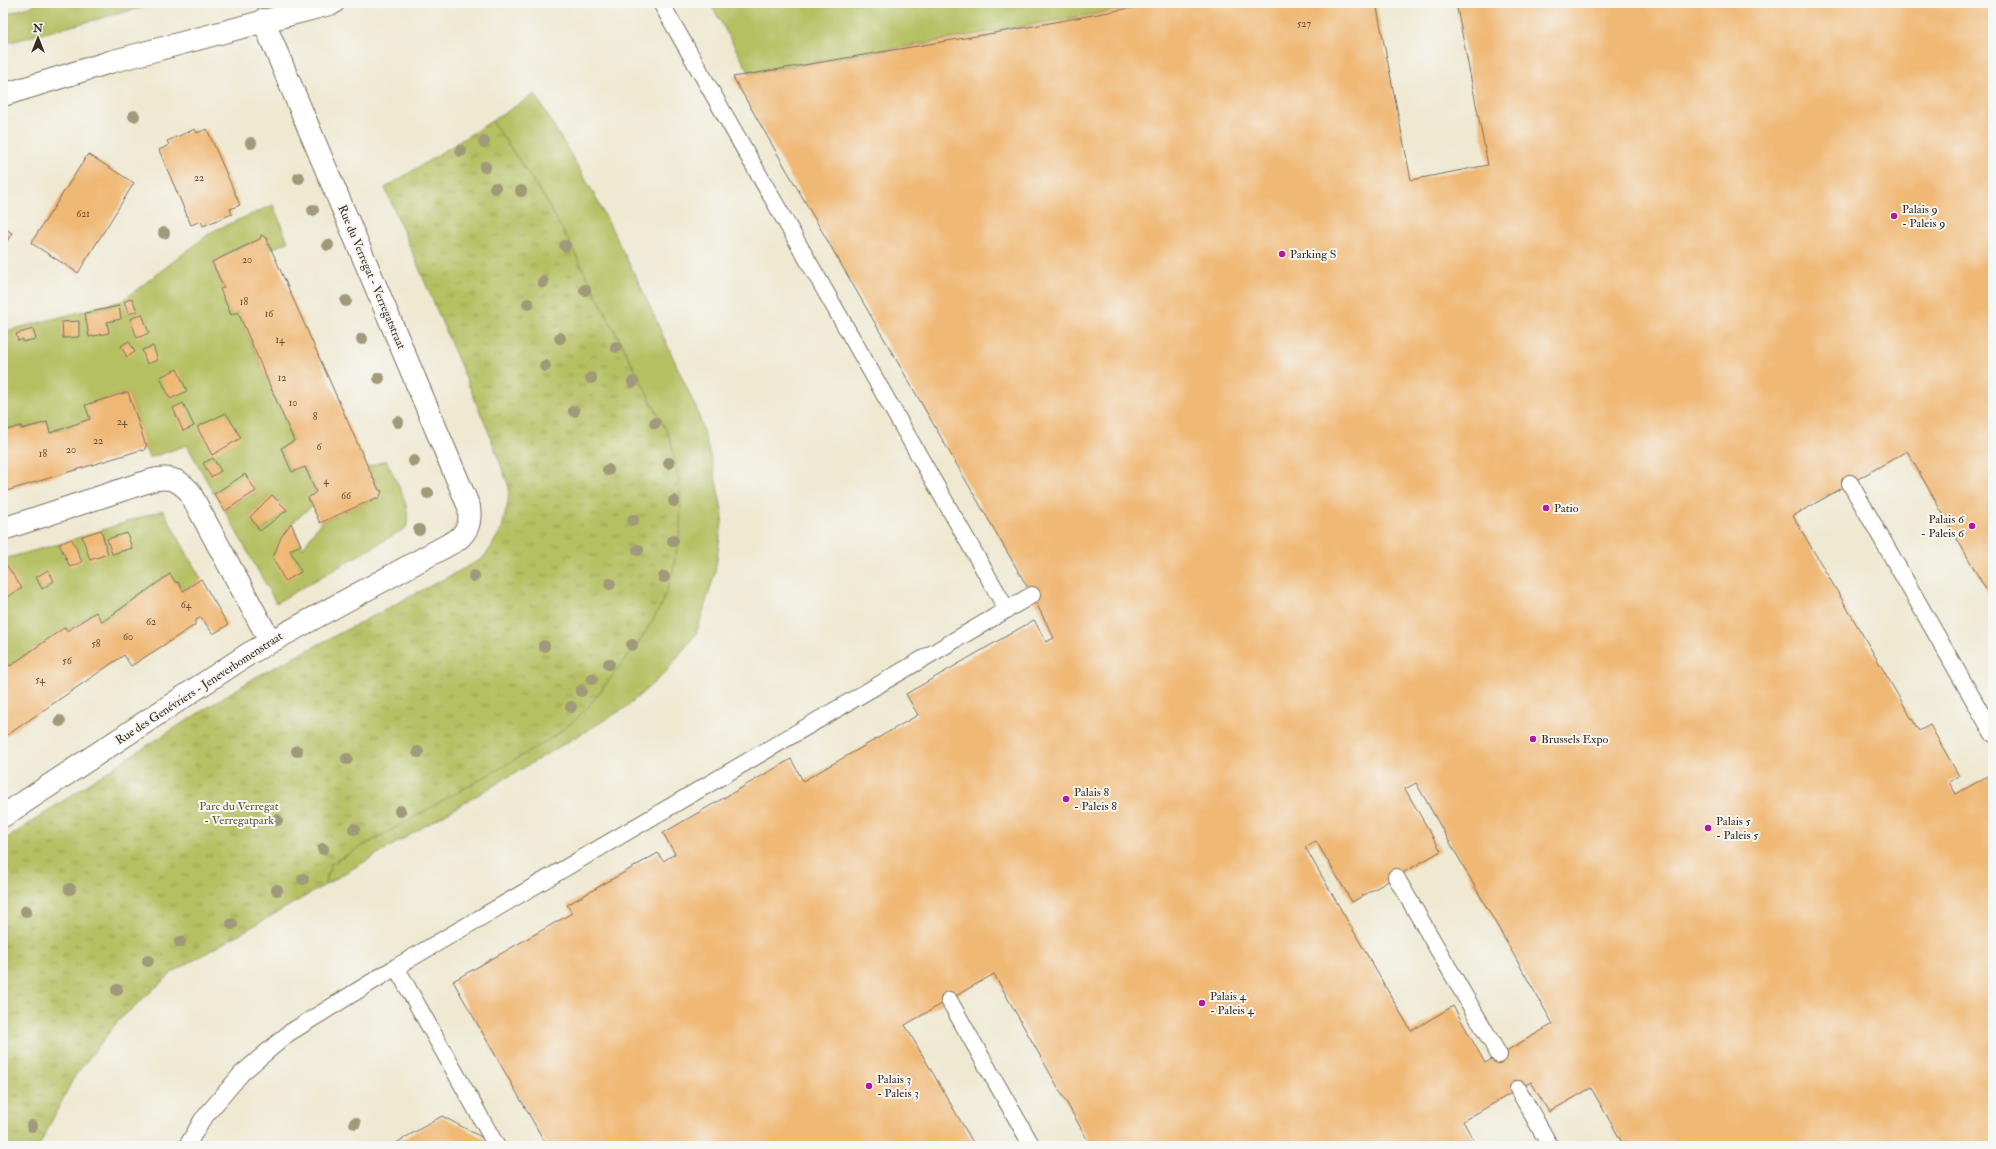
<svg xmlns="http://www.w3.org/2000/svg" width="1996" height="1149" font-family="'IM FELL Double Pica',serif">
<style>
.green{fill:#b5c062;stroke:#787540;fill-rule:evenodd}
.park{fill:url(#park-tufts);stroke:#787540}
.building{fill:#f0b875;fill-rule:evenodd}
.lines{fill:none;stroke-linecap:round;stroke-linejoin:round}
.service-casing{stroke:#7a6d5d;stroke-width:18}
.minor-casing{stroke:#7a6d5d;stroke-width:24}
.secondary-casing{stroke:#7a6d5d;stroke-width:24}
.service{stroke:#fff;stroke-width:16}
.minor{stroke:#fff;stroke-width:22}
.secondary{stroke:#fff;stroke-width:22}
.tree{fill:#a0997a}
.poi-dot{fill:#b5179e;stroke:#f6f6f2;stroke-width:1.5}
.labels{text-anchor:middle;stroke-width:4;stroke-linejoin:round;paint-order:stroke}
.number-label{font-size:10px;fill:#684e34}
.poi-label{font-size:12px;fill:#3b2a1e;stroke:#f6f6f2;text-anchor:start}
.street-label{font-size:12px;fill:#3b2a1e;stroke:#f6f6f2}
.park-label{font-size:12px;fill:#605732;stroke:#f6f6f2}
</style>
<defs>
<pattern id="park-tufts" width="24" height="20" patternUnits="userSpaceOnUse"><rect width="24" height="20" fill="#b5c062"/><path d="M3 7l-1-3M5 7V3M7 7l1-3M15 17l-1-3M17 17v-4M19 17l1-3" fill="none" stroke="#949c50"/></pattern>
</defs>
<rect width="100%" height="100%" fill="#f6f6f2"/>
<filter id="ink" filterUnits="userSpaceOnUse"><feTurbulence type="fractalNoise" baseFrequency=".025" numOctaves="2"/><feDisplacementMap in="SourceGraphic" scale="8" xChannelSelector="R" yChannelSelector="G"/><feConvolveMatrix kernelMatrix="1 2 1 2 8 2 1 2 1" color-interpolation-filters="sRGB"/></filter>
<filter id="wash" filterUnits="userSpaceOnUse"><feTurbulence type="fractalNoise" baseFrequency=".012" numOctaves="4" result="noise"/><feDisplacementMap in="SourceGraphic" scale="16" xChannelSelector="R" yChannelSelector="G"/><feGaussianBlur stdDeviation="0.9" result="paint"/><feColorMatrix in="noise" values="0 0 0 0 0 0 0 0 0 0 0 0 0 0 0 0 0 1.4 0 .05"/><feComposite in="paint" operator="in"/></filter>
<g filter="url(#wash)">
<rect width="100%" height="100%" fill="#efe9d2"/>
<!-- green -->
<path class="green" d="M42,3H159L3,44V15Z
M710,3H1157L750,74Z
M535,94L594,194L639,283L697,410L712,462L723,515L715,573L696,634L665,673L625,708L325,885L331,864L556,735L588,707L678,477L670,438L569,242L544,197L492,121Z
M273,205L288,242L271,249L267,242L268,239L261,236L260,239L225,254V256L212,262L224,288L221,289L231,315L238,312L294,441L281,448L292,472L305,467L316,492L309,498L312,506L291,524L303,548L320,523L376,498L379,490L368,467L386,460C395,480 413,506 406,528L276,603L225,511L256,492L245,475L214,494L187,445L149,458L145,448L147,444L145,443L128,392L86,405L90,419L50,433L47,422L22,429L21,426L3,431V332L122,301L213,231ZM272,495L287,510L260,531L250,516Z
M163,510L201,579L183,591L178,582L176,583L170,574L102,622L95,612L67,631L65,628L10,666L8,663L3,666V559L59,544Z"/>
<!-- park -->
<path class="park" d="M492,121L544,197L569,242L670,438L678,477L681,502L680,531L673,571L662,604L642,638L588,707L574,721L556,735L525,754L331,864L325,885L173,972L118,1021L74,1077L39,1146H3V841L135,753L256,677L482,559L490,549L502,528L508,502L509,487L489,433L385,188Z"/>
<g id="blocks">
<!-- building -->
<path class="building" d="M1157,3H1376L1411,180L1488,165L1456,3H1993V602L1907,451L1793,516L1919,731L1930,725L1959,776L1949,782L1956,794L1993,773V1146H1624L1591,1088L1549,1112L1531,1082L1463,1121L1477,1146H1091L994,974L905,1025L975,1146H547L453,981L572,913L567,905L658,853L663,861L675,854L663,833L791,759L803,781L918,715L906,694L1034,620L1046,642L1054,638L1032,595L733,77L1012,30ZM1416,783L1553,1024L1485,1063L1453,1006L1411,1031L1305,847L1316,841L1352,902L1441,851L1405,789Z
M195,129L197,133L207,129L240,205L230,209L232,214L203,226L201,221L191,225L159,150L169,145L167,141Z
M88,154L134,183L78,273L31,243Z
M3,227L12,233L3,247Z
M261,235L268,239L267,242L271,249L368,467L379,490L382,491L379,499L376,498L320,523L308,498L316,492L305,467L292,472L281,448L294,441L238,312L231,315L220,289L224,288L212,262L260,239Z
M132,298L137,311L129,314L124,302Z
M119,306L121,319L107,322L109,333L89,337L85,313Z
M142,314L149,333L137,338L130,319Z
M79,321V337L63,338L62,322Z
M33,329L36,339L23,342V339L18,341L16,334Z
M129,341L135,352L127,357L121,346Z
M153,346L158,360L147,364L142,350Z
M177,369L187,391L170,399L160,377Z
M128,392L145,443L147,444L144,451L141,450L3,492V431L21,426L22,429L47,422L50,433L90,419L85,405Z
M183,403L194,426L183,431L173,408Z
M226,413L241,438L212,455L197,427Z
M213,458L221,471L211,477L203,463Z
M245,474L256,491L225,511L214,494Z
M272,495L287,510L260,531L250,517Z
M291,523L301,545L290,550L301,572L285,581L273,558L281,537Z
M101,530L108,554L90,560L82,536Z
M127,533L132,548L112,554L107,539Z
M72,539L82,562L70,567L59,544Z
M3,560L22,588L5,598L3,594Z
M48,570L54,581L42,589L36,577Z
M170,574L176,583L178,582L183,591L201,579L228,625L213,634L201,617L195,621V625L131,666L124,655L3,738V666L8,663L10,666L65,627L67,631L96,612L102,622Z
M442,1116L498,1146H391Z"/>
</g>
</g>
<g filter="url(#ink)">
<use href="#blocks" fill-opacity="0" stroke="#7a6d5d" stroke-width="1"/>
<g class="lines">
<defs>
<path id="service" d="M661,3L1007,610
M1850,483L1993,734
M1396,877L1499,1055
M396,967L496,1145
M949,1000L1032,1146
M1518,1089L1550,1146
M187,1146L202,1120L242,1073L289,1033L396,967L1032,595"/>
<path id="minor" d="M3,529L149,481C166,476 177,478 189,491L270,641
M3,816L250,653L457,540C468,531 471,522 469,507L263,20"/>
<path id="secondary" d="M3,95L110,62L333,3"/>
</defs>
<!-- service casing -->
<use href="#service" class="service-casing"/>
<!-- minor casing -->
<use href="#minor" class="minor-casing"/>
<!-- secondary casing -->
<use href="#secondary" class="secondary-casing"/>
<!-- service -->
<use href="#service" class="service"/>
<!-- minor -->
<use href="#minor" class="minor"/>
<!-- secondary -->
<use href="#secondary" class="secondary"/>
</g>
<!-- trees -->
<g class="tree">
<circle cx="134" cy="116" r="6"/>
<circle cx="484" cy="142" r="6"/>
<circle cx="251" cy="143" r="6"/>
<circle cx="461" cy="151" r="6"/>
<circle cx="485" cy="167" r="6"/>
<circle cx="299" cy="178" r="6"/>
<circle cx="495" cy="188" r="6"/>
<circle cx="521" cy="191" r="6"/>
<circle cx="313" cy="210" r="6"/>
<circle cx="164" cy="233" r="6"/>
<circle cx="328" cy="245" r="6"/>
<circle cx="565" cy="246" r="6"/>
<circle cx="543" cy="282" r="6"/>
<circle cx="585" cy="290" r="6"/>
<circle cx="346" cy="301" r="6"/>
<circle cx="528" cy="304" r="6"/>
<circle cx="560" cy="338" r="6"/>
<circle cx="362" cy="339" r="6"/>
<circle cx="616" cy="347" r="6"/>
<circle cx="545" cy="366" r="6"/>
<circle cx="379" cy="378" r="6"/>
<circle cx="591" cy="378" r="6"/>
<circle cx="633" cy="382" r="6"/>
<circle cx="574" cy="411" r="6"/>
<circle cx="398" cy="422" r="6"/>
<circle cx="655" cy="423" r="6"/>
<circle cx="414" cy="461" r="6"/>
<circle cx="669" cy="463" r="6"/>
<circle cx="608" cy="470" r="6"/>
<circle cx="428" cy="493" r="6"/>
<circle cx="674" cy="501" r="6"/>
<circle cx="633" cy="520" r="6"/>
<circle cx="419" cy="530" r="6"/>
<circle cx="673" cy="541" r="6"/>
<circle cx="638" cy="550" r="6"/>
<circle cx="474" cy="576" r="6"/>
<circle cx="664" cy="577" r="6"/>
<circle cx="610" cy="584" r="6"/>
<circle cx="632" cy="645" r="6"/>
<circle cx="544" cy="646" r="6"/>
<circle cx="609" cy="664" r="6"/>
<circle cx="592" cy="679" r="6"/>
<circle cx="581" cy="691" r="6"/>
<circle cx="571" cy="707" r="6"/>
<circle cx="60" cy="721" r="6"/>
<circle cx="297" cy="751" r="6"/>
<circle cx="418" cy="752" r="6"/>
<circle cx="347" cy="759" r="6"/>
<circle cx="400" cy="811" r="6"/>
<circle cx="277" cy="820" r="6"/>
<circle cx="354" cy="829" r="6"/>
<circle cx="323" cy="849" r="6"/>
<circle cx="303" cy="879" r="6"/>
<circle cx="70" cy="889" r="6"/>
<circle cx="277" cy="890" r="6"/>
<circle cx="26" cy="911" r="6"/>
<circle cx="232" cy="924" r="6"/>
<circle cx="180" cy="942" r="6"/>
<circle cx="148" cy="961" r="6"/>
<circle cx="117" cy="990" r="6"/>
<circle cx="355" cy="1123" r="6"/>
<circle cx="32" cy="1126" r="6"/>
</g>
</g>
<!-- markers -->
<g class="poi-dot">
<circle cx="1894" cy="216" r="4"/>
<circle cx="1282" cy="254" r="4"/>
<circle cx="1546" cy="508" r="4"/>
<circle cx="1972" cy="526" r="4"/>
<circle cx="1533" cy="739" r="4"/>
<circle cx="1066" cy="799" r="4"/>
<circle cx="1708" cy="828" r="4"/>
<circle cx="1202" cy="1003" r="4"/>
<circle cx="869" cy="1086" r="4"/>
</g>
<g class="labels">
<!-- number labels -->
<g class="number-label">
<text x="1304" y="27">527</text>
<text x="199" y="181">22</text>
<text x="83" y="217">621</text>
<text x="247" y="263">20</text>
<text x="244" y="305">18</text>
<text x="269" y="317">16</text>
<text x="280" y="343">14</text>
<text x="282" y="381">12</text>
<text x="293" y="406">10</text>
<text x="315" y="420">8</text>
<text x="122" y="425">24</text>
<text x="98" y="444">22</text>
<text x="319" y="450">6</text>
<text x="71" y="453">20</text>
<text x="43" y="457">18</text>
<text x="326" y="484">4</text>
<text x="346" y="499">66</text>
<text x="186" y="608">64</text>
<text x="151" y="625">62</text>
<text x="128" y="640">60</text>
<text x="96" y="647">58</text>
<text x="67" y="664">56</text>
<text x="40" y="683">54</text>
</g>
<!-- poi labels -->
<g class="poi-label">
<text x="1902" y="213">Palais 9<tspan x="1902" dy="14">- Paleis 9</tspan></text>
<text x="1290" y="258">Parking S</text>
<text x="1554" y="512">Patio</text>
<text x="1964" y="523" text-anchor="end">Palais 6<tspan x="1964" dy="14">- Paleis 6</tspan></text>
<text x="1541" y="743">Brussels Expo</text>
<text x="1074" y="796">Palais 8<tspan x="1074" dy="14">- Paleis 8</tspan></text>
<text x="1716" y="825">Palais 5<tspan x="1716" dy="14">- Paleis 5</tspan></text>
<text x="1210" y="1000">Palais 4<tspan x="1210" dy="14">- Paleis 4</tspan></text>
<text x="877" y="1083">Palais 3<tspan x="877" dy="14">- Paleis 3</tspan></text>
</g>
<!-- street labels -->
<g class="street-label">
<text transform="translate(372 277) rotate(67)" y="4">Rue du Verregat - Verregatstraat</text>
<text transform="translate(199 688) rotate(-33)" y="4">Rue des Genévriers - Jeneverbomenstraat</text>
</g>
<!-- park labels -->
<g class="park-label">
<text x="239" y="810">Parc du Verregat<tspan x="239" dy="14">- Verregatpark</tspan></text>
</g>
</g>
<!-- margin -->
<rect width="1996" height="1149" fill="none" stroke="#f6f6f2" stroke-width="16"/>
<!-- north arrow -->
<g transform="translate(38 38)" stroke="#f6f6f2" stroke-width="3" paint-order="stroke">
<path d="M0-3L7 15L0 10L-7 15Z" fill="#3b2a1e"/>
<text y="-6" font-size="11" font-weight="bold" text-anchor="middle" fill="#3b2a1e">N</text>
</g>
</svg>
